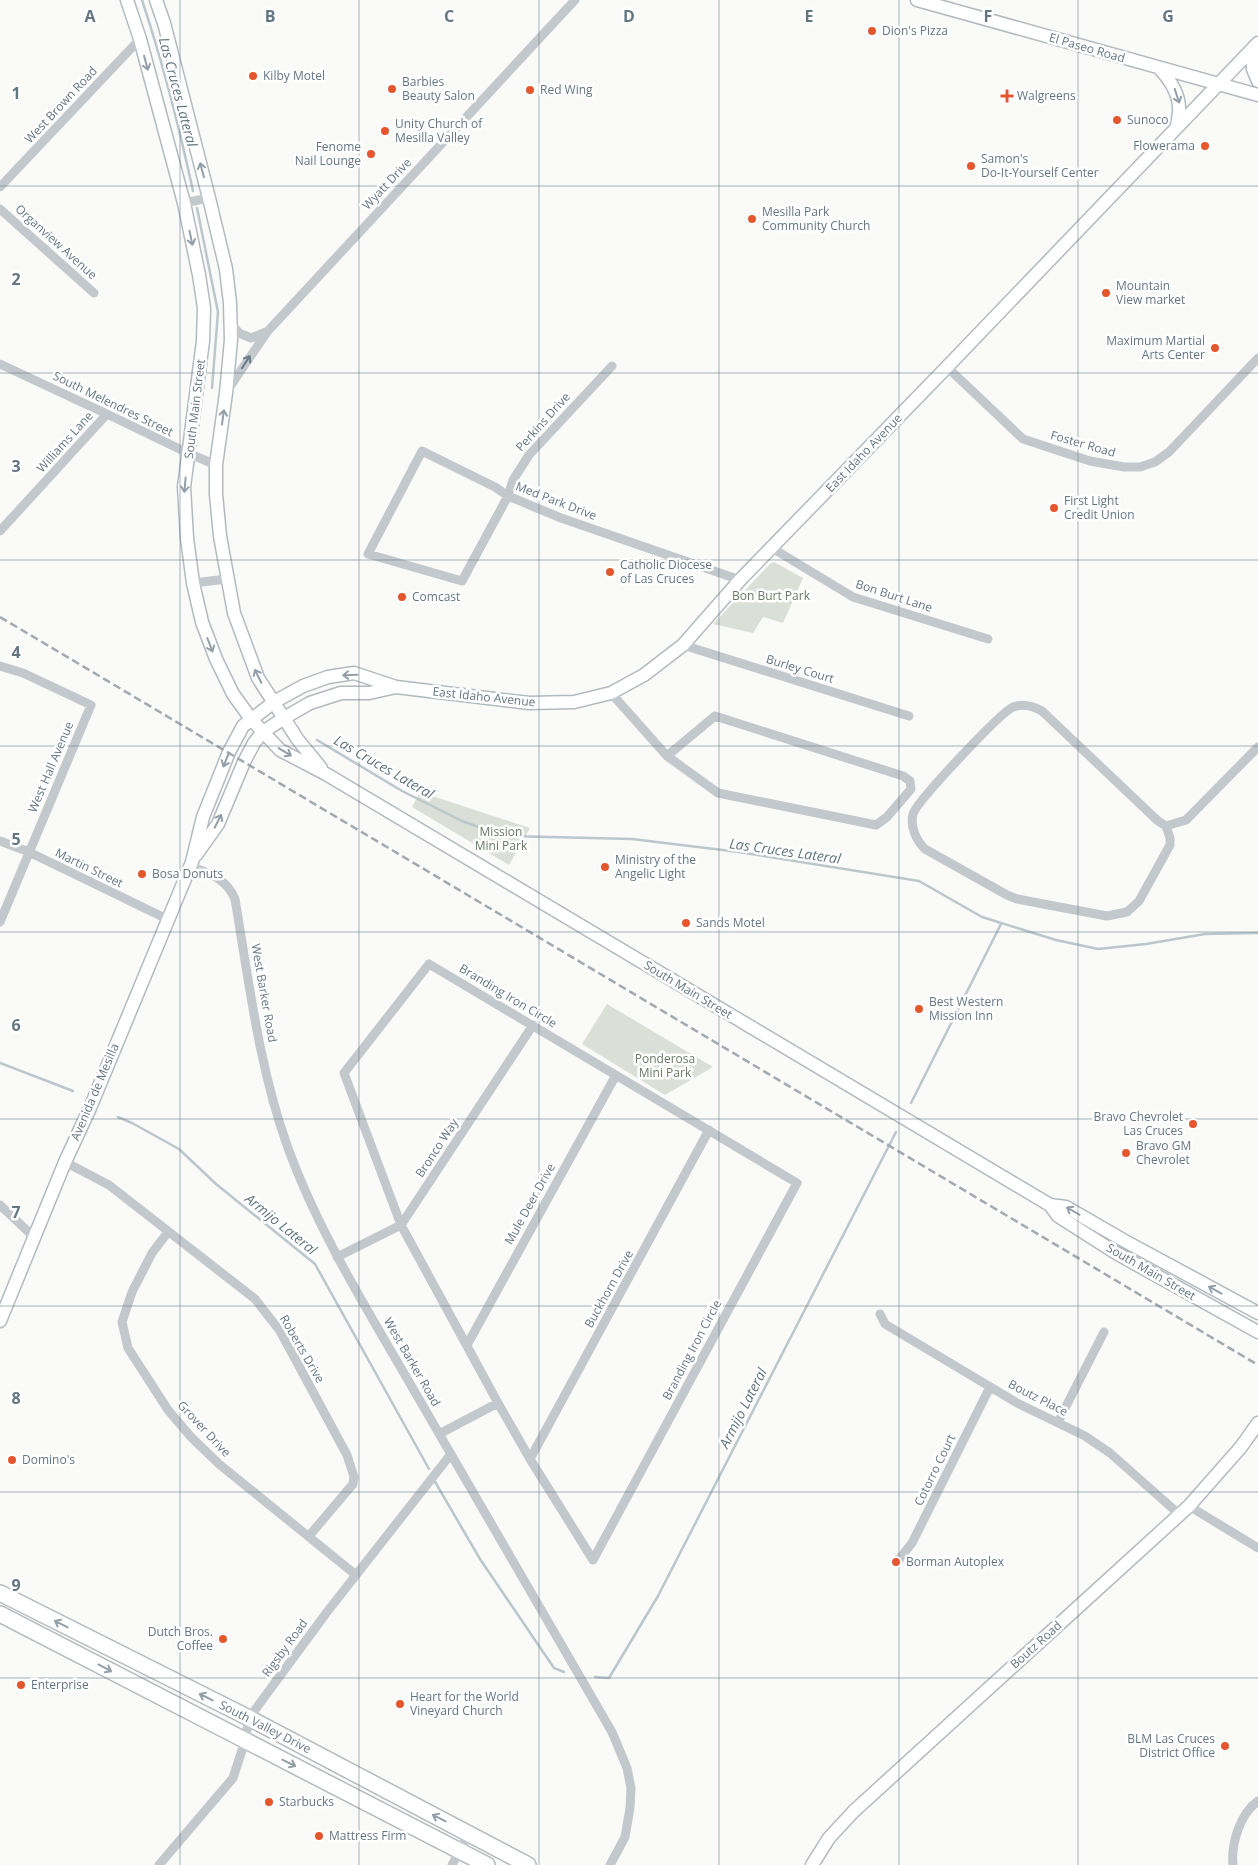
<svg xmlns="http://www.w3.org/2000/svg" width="1258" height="1865" font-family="'Open Sans',sans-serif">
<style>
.green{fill:#dadfd7}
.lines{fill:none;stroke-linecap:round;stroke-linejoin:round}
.stream{stroke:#bbc7cb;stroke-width:2.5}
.secondary-casing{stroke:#b3babf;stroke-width:15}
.primary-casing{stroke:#b5babe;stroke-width:18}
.street{stroke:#c3c8cc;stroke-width:9}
.secondary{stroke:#fff;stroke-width:12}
.primary{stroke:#fff;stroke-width:15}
.rail{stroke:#a2aab0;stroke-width:2.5;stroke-dasharray:8 4;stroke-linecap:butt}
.oneway{stroke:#939fa8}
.oneway2{stroke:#6a7a87}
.grid{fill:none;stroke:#657683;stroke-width:1;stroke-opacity:0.55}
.poi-dot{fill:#e4572e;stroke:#fff;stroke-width:2}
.labels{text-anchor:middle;stroke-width:5;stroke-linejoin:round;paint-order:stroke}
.poi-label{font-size:12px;fill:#657683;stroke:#fff;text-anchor:start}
.street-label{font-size:12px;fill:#657683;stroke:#fff}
.park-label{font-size:12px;fill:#687a64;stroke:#fff}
.water-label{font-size:14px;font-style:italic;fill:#60757c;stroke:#fff}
.grid-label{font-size:16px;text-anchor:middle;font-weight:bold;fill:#657683;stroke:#fff;stroke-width:5;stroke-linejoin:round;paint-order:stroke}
</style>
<rect width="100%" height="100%" fill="#fafaf8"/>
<!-- green -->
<path class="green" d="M774,562L803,578L783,623L763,617L753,633L713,624L770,564Z
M420,792L530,828L509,865L412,807Z
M607,1004L713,1067L665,1095L582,1044Z"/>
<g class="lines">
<!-- stream -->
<path class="stream" d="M142,0C163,63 179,126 193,191
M197,208L218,312L212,388
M317,740L402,791L462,821L503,836L632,839L739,852L919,881L982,917L1056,940L1098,949L1146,944L1205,934L1258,933
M0,1063L73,1091
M911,1103L1001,924
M118,1117L132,1123L179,1149L216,1184L315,1264L429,1469
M434,1480L480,1559L554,1668L564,1672
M595,1677L609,1678L658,1596L896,1132"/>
<defs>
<path id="secondary" d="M127,0L140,39L184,203L199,275L204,308L203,341L184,487L187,538L193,583L202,622L216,659L233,694L251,719L280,750L326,774L1050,1205L1058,1216L1116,1253L1258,1332
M156,0L164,23L209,198L226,269L230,303L231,340L226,393L216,465V494L220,536L234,613L258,678L298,740L321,768
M917,0L1258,95
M1252,49L1253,69L1258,81
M1160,69C1171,81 1180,95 1179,111C1179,117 1177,122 1177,127
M196,855L218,824L244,762L254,743L263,732L284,718L310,703L341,693H369L396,687
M1050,1205L1066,1207L1123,1240L1258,1313
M0,1321L65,1162L90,1108L192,862L203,817L229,752L243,726L274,702L303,686L328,677L354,673L396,687L529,703L574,702L611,693L644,675L683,645L740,580L947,367L1258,43
M812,1865L829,1838L854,1811L1189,1506L1241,1447L1258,1423"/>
<path id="primary" d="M0,1593L249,1718L528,1865
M0,1614L487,1865"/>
</defs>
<!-- secondary casing -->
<use href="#secondary" class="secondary-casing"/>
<!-- primary casing -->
<use href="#primary" class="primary-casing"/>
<!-- street -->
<path class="street" d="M0,187L140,39
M184,203L209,198
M0,209L94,293
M231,323L239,333L251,338L266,332
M0,364L107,414L190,454L216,465
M612,366L529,455L513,480L508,496L462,581L368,554L422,451L495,487L508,496L561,518L740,580
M947,367L1023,439L1090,461L1124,467H1140L1155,462L1169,452L1258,358
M227,391L267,332L575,0
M0,531L107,414
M772,548L853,597L988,639
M193,583L227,579
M683,645L909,716
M0,666L23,673L91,705L0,922
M611,693L667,756L718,793L876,825L887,817L911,789L910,781L903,776L715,716L667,756
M1166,826L1170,838V845L1139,901L1127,912L1107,916L1017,899L1007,895L925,849C916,840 910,827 913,814C917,801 1000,713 1013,707C1023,703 1033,706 1042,711L1158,821L1166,826L1186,820L1258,747
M0,841L29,852L167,919
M190,866C210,874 226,878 235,899C249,982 259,1068 288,1148C319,1233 367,1309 412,1387C479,1502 546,1617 612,1732L627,1768L631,1788L630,1808L625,1837L610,1865
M429,964L797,1183L593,1560L530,1459L498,1403L401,1225L344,1073Z
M65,1162L109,1185L255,1299L280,1331L347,1455L354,1477L353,1484L309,1536
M0,1205L35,1238
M168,1232L152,1253L132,1292L122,1322L128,1348L168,1410L191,1437L219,1464L356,1575
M337,1257L401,1225L533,1025
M880,1314L885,1324L1017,1403L1085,1436L1110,1453L1180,1515
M467,1345L616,1075
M1058,1422L1104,1332
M439,1434L498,1403
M530,1459L709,1130
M1189,1506L1258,1548
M897,1562L912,1543L990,1387
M159,1865L233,1778L245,1741L249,1718L327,1612L451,1454
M452,1865L469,1833
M1233,1865C1231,1843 1240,1814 1258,1801"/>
<!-- secondary -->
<use href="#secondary" class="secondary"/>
<!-- primary -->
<use href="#primary" class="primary"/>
<!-- rail -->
<path class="rail" d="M0,617L1258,1365"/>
</g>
<!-- one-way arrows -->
<defs><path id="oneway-shaft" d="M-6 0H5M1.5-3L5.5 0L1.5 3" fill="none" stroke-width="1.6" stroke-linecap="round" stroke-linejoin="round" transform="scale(1.25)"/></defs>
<g class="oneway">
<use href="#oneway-shaft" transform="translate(146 63) rotate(75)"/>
<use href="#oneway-shaft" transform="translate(1177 96) rotate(72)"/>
<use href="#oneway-shaft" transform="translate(202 170) rotate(-105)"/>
<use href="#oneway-shaft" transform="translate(191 238) rotate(78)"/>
<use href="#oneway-shaft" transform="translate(223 417) rotate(-82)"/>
<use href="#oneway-shaft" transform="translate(185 485) rotate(95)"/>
<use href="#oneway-shaft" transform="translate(210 645) rotate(69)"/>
<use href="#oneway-shaft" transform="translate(350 675) rotate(178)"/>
<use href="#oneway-shaft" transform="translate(258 676) rotate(-116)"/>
<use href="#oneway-shaft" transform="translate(285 752) rotate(31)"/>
<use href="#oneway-shaft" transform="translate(226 760) rotate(112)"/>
<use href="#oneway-shaft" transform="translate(218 821) rotate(-63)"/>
<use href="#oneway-shaft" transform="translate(1073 1211) rotate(-150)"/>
<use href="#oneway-shaft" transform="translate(1215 1290) rotate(-151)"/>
<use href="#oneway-shaft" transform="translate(61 1624) rotate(-153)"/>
<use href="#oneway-shaft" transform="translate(105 1668) rotate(28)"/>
<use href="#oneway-shaft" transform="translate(206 1697) rotate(-154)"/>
<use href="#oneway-shaft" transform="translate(289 1763) rotate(26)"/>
<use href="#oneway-shaft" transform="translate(439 1818) rotate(-153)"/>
</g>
<use class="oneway2" href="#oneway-shaft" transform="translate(246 362) rotate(-57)"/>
<!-- grid -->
<path class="grid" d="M180,0V1865M359,0V1865M539,0V1865M719,0V1865M899,0V1865M1078,0V1865M0,186H1258M0,373H1258M0,560H1258M0,746H1258M0,932H1258M0,1119H1258M0,1306H1258M0,1492H1258M0,1678H1258"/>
<!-- markers -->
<g class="poi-dot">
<circle cx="872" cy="31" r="5"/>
<circle cx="253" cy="76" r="5"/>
<circle cx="392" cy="89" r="5"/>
<circle cx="530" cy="90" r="5"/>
<path d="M1004.5 88.5h5v5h5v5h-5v5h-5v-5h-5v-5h5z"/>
<circle cx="1117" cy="120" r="5"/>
<circle cx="385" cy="131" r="5"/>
<circle cx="1205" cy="146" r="5"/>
<circle cx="371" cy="154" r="5"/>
<circle cx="971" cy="166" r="5"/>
<circle cx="752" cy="219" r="5"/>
<circle cx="1106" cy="293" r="5"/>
<circle cx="1215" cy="348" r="5"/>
<circle cx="1054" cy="508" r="5"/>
<circle cx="610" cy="572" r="5"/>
<circle cx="402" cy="597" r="5"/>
<circle cx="605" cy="867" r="5"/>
<circle cx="142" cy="874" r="5"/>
<circle cx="686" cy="923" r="5"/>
<circle cx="919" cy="1009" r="5"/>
<circle cx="1193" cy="1124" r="5"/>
<circle cx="1126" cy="1153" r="5"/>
<circle cx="12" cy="1460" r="5"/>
<circle cx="896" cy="1562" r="5"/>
<circle cx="223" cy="1639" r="5"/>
<circle cx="21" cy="1685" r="5"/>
<circle cx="400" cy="1704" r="5"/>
<circle cx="1225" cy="1746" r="5"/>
<circle cx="269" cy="1802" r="5"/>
<circle cx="319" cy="1836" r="5"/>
</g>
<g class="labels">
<!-- poi labels -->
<g class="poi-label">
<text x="882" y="35">Dion's Pizza</text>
<text x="263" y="80">Kilby Motel</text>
<text x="402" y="86">Barbies<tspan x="402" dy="14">Beauty Salon</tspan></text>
<text x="540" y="94">Red Wing</text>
<text x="1017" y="100">Walgreens</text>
<text x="1127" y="124">Sunoco</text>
<text x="395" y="128">Unity Church of<tspan x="395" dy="14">Mesilla Valley</tspan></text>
<text x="1195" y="150" text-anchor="end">Flowerama</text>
<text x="361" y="151" text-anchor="end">Fenome<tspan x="361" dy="14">Nail Lounge</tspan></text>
<text x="981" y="163">Samon's<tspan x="981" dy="14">Do-It-Yourself Center</tspan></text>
<text x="762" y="216">Mesilla Park<tspan x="762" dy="14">Community Church</tspan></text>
<text x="1116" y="290">Mountain<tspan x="1116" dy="14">View market</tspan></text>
<text x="1205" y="345" text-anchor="end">Maximum Martial<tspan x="1205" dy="14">Arts Center</tspan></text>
<text x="1064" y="505">First Light<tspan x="1064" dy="14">Credit Union</tspan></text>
<text x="620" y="569">Catholic Diocese<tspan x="620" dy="14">of Las Cruces</tspan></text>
<text x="412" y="601">Comcast</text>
<text x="615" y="864">Ministry of the<tspan x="615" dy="14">Angelic Light</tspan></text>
<text x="152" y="878">Bosa Donuts</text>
<text x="696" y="927">Sands Motel</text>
<text x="929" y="1006">Best Western<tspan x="929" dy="14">Mission Inn</tspan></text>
<text x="1183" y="1121" text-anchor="end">Bravo Chevrolet<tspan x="1183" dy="14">Las Cruces</tspan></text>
<text x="1136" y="1150">Bravo GM<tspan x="1136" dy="14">Chevrolet</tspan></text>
<text x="22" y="1464">Domino's</text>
<text x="906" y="1566">Borman Autoplex</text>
<text x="213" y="1636" text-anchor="end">Dutch Bros.<tspan x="213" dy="14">Coffee</tspan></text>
<text x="31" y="1689">Enterprise</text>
<text x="410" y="1701">Heart for the World<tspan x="410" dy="14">Vineyard Church</tspan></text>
<text x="1215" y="1743" text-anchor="end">BLM Las Cruces<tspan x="1215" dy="14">District Office</tspan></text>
<text x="279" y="1806">Starbucks</text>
<text x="329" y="1840">Mattress Firm</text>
</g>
<!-- street labels -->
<g class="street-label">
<text transform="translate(1087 48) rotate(16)" y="4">El Paseo Road</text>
<text transform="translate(61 105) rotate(-47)" y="4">West Brown Road</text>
<text transform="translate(387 184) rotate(-47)" y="4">Wyatt Drive</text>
<text transform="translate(56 242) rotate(42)" y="4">Organview Avenue</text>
<text transform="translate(113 404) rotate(26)" y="4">South Melendres Street</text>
<text transform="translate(195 409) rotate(-83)" y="4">South Main Street</text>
<text transform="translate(543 422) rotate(-48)" y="4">Perkins Drive</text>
<text transform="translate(65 442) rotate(-48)" y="4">Williams Lane</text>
<text transform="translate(1083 444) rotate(16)" y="4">Foster Road</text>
<text transform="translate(864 453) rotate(-46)" y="4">East Idaho Avenue</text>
<text transform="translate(556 501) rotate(21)" y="4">Med Park Drive</text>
<text transform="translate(894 596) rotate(18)" y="4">Bon Burt Lane</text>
<text transform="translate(800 669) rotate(17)" y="4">Burley Court</text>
<text transform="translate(484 697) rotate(6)" y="4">East Idaho Avenue</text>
<text transform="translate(51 767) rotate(-67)" y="4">West Hall Avenue</text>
<text transform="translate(89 868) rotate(26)" y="4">Martin Street</text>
<text transform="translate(688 990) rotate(31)" y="4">South Main Street</text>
<text transform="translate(264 993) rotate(80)" y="4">West Barker Road</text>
<text transform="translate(508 996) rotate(31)" y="4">Branding Iron Circle</text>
<text transform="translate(95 1092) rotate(-67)" y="4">Avenida de Mesilla</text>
<text transform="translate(437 1148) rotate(-57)" y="4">Bronco Way</text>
<text transform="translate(530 1204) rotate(-61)" y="4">Mule Deer Drive</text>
<text transform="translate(1151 1272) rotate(30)" y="4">South Main Street</text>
<text transform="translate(609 1289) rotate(-61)" y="4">Buckhorn Drive</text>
<text transform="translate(302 1349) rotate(60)" y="4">Roberts Drive</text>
<text transform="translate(692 1350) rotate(-62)" y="4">Branding Iron Circle</text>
<text transform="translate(412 1362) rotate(60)" y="4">West Barker Road</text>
<text transform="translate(1038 1398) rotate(27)" y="4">Boutz Place</text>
<text transform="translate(204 1429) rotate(47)" y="4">Grover Drive</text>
<text transform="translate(935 1470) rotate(-64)" y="4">Cotorro Court</text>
<text transform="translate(1036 1645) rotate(-42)" y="4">Boutz Road</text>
<text transform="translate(285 1648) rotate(-54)" y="4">Rigsby Road</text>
<text transform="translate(265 1727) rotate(27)" y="4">South Valley Drive</text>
</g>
<!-- park labels -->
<g class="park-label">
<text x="771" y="600">Bon Burt Park</text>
<text x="501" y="836">Mission<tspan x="501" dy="14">Mini Park</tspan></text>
<text x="665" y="1063">Ponderosa<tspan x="665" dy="14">Mini Park</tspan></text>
</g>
<!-- water labels -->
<g class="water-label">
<text transform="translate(178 92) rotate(75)" y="5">Las Cruces Lateral</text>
<text transform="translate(384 767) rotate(30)" y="5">Las Cruces Lateral</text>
<text transform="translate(785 851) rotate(8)" y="5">Las Cruces Lateral</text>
<text transform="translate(281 1224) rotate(39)" y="5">Armijo Lateral</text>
<text transform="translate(743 1408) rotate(-63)" y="5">Armijo Lateral</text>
</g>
</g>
<g class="grid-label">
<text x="90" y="22">A</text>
<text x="270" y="22">B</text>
<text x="449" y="22">C</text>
<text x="629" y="22">D</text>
<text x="809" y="22">E</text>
<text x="988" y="22">F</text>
<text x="1168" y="22">G</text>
<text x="16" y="99">1</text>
<text x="16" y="285">2</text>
<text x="16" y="472">3</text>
<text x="16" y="658">4</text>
<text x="16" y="845">5</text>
<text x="16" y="1031">6</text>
<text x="16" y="1218">7</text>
<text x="16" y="1404">8</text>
<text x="16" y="1591">9</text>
</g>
</svg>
